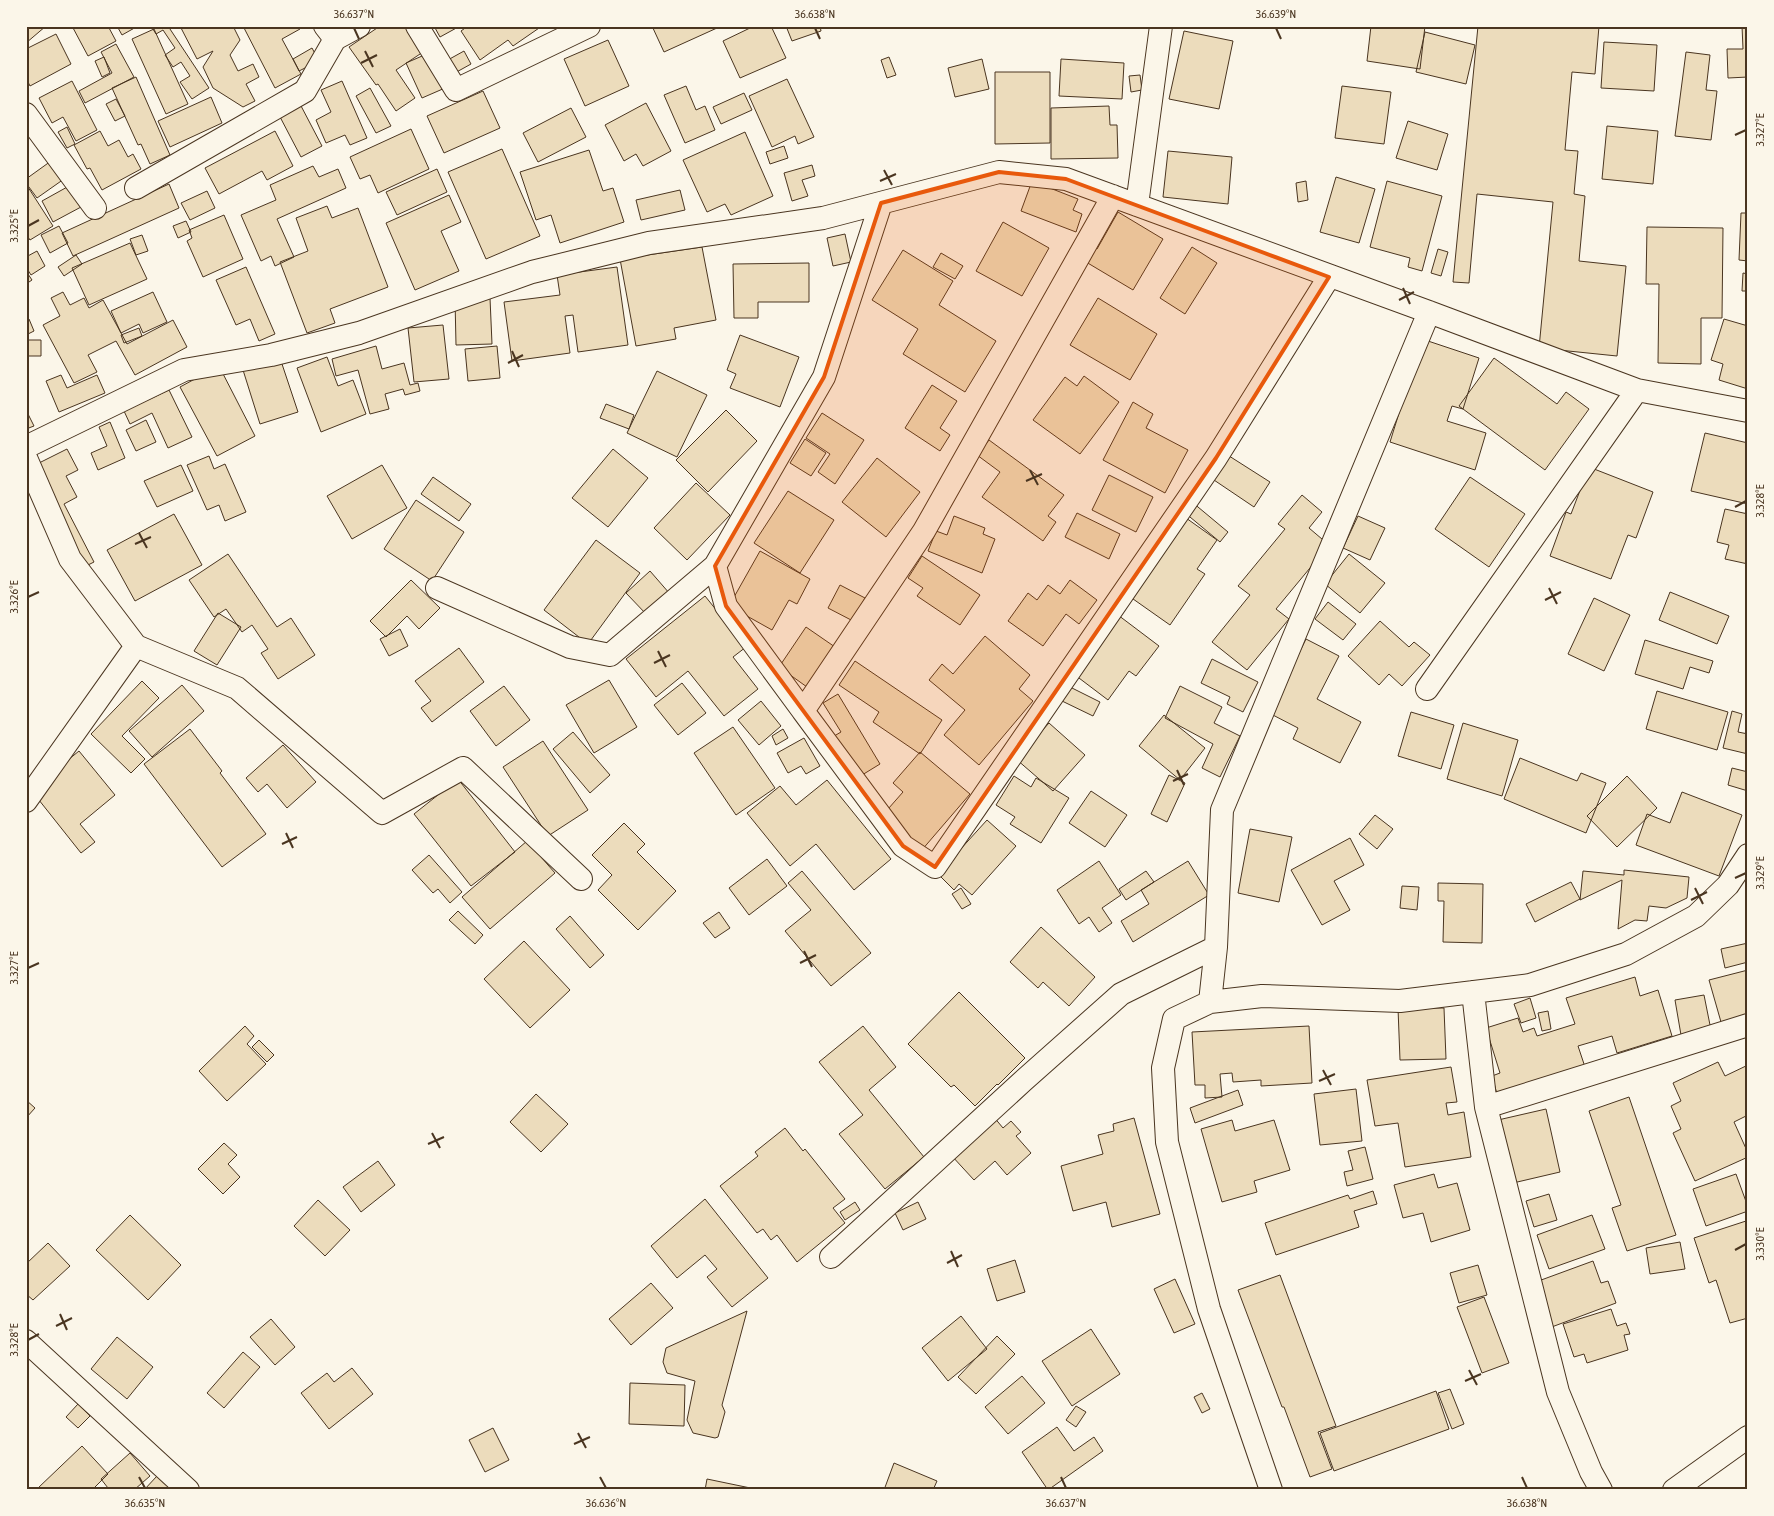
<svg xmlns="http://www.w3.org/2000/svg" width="1774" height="1516" font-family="'Asap Condensed',sans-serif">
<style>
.building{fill:#ecdcbc;stroke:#4a3520}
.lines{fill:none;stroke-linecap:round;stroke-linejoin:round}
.street-casing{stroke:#4a3520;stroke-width:24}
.street{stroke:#fbf6e9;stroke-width:22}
.marked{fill:#e8590c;fill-opacity:0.2;stroke:#e8590c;stroke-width:4;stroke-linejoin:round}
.ticks{fill:none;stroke:#4a3520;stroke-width:2}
.neatline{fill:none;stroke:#4a3520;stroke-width:2}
.ticks-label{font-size:12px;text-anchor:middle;fill:#4a3520}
</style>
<rect width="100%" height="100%" fill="#fbf6e9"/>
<!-- building -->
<path class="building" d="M26,26H46L26,43Z
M72,26H108L116,41L88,56Z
M117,26H138L122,35Z
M151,26H168L209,88L192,99L180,82L190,76L181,62L173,67L165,55L175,48L163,30L156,34Z
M180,26H233L240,40L230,55L238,71L253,64L259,77L246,84L255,101L243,107L213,88L203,67L213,51L197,59Z
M243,26H298L300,29L282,39L301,74L275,88Z
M380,26H406L423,52L396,70L415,98L396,111L378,84L376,85L349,47Z
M434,26H460L440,37Z
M468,26H542L513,46L508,40L480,60L461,31Z
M652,26H716L717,28L664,52Z
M749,26H771L786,58L740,78L723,41L750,28Z
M786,26H820L821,31L792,41Z
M1371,26H1425L1420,69L1367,61Z
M1478,26H1599L1595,74L1572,72L1565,150L1578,151L1574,194L1585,196L1579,261L1626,266L1617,356L1539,348L1553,202L1477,194L1469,283L1453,282Z
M1742,26H1748V77L1728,78L1727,49H1743Z
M154,29L188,104L166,114L132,39Z
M1184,31L1233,41L1219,109L1169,99Z
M1425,32L1475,45L1466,84L1416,72Z
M56,34L71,64L30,86L26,78V49Z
M608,40L629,86L585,106L564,59Z
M1604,42L1657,45L1654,91L1601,88Z
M116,44L134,77L85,103L79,91L112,73L101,52Z
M312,48L319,61L299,71L293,59Z
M464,51L471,64L453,74L446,61Z
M1686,52L1710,55L1706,90L1717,91L1711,140L1675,136Z
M429,53L445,88L422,98L406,63Z
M104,57L110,73L102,77L95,61Z
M889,57L896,75L887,78L881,60Z
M982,59L989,89L955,97L948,68Z
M1061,59L1124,63L1122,99L1059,96Z
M995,72H1050V143L995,144Z
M1140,75L1142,90L1131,92L1129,76Z
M136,77L170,155L150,164L141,144L138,145L112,88Z
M787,79L814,137L798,144L795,136L772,147L749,96Z
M72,81L97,130L76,141L63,117L52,123L39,98Z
M342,81L367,138L350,145L345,135L326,143L316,120L331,112L321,90Z
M686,86L696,110L705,106L715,130L685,143L664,95Z
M1342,86L1391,92L1384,144L1335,138Z
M370,88L391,126L376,133L356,96Z
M483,91L500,128L444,153L427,116Z
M744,93L752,110L721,124L713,107Z
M211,97L222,123L170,147L158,121Z
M116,99L125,116L115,121L106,104Z
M646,103L671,151L643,166L636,154L624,161L605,125Z
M300,104L322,146L301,157L279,115Z
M1109,106L1110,125H1117L1118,158L1051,159V108Z
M571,108L586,137L538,162L523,133Z
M1408,121L1448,134L1437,170L1396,158Z
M1607,126L1658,131L1653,184L1602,179Z
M67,127L75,144L67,148L58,132Z
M411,129L429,169L378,193L370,175L360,179L350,157Z
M100,131L108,146L119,140L128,157L133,154L141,169L102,190L90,168L87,169L74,145Z
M275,131L293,166L267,180L262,171L219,194L205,168Z
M745,132L773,196L731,215L725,204L707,212L683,160Z
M784,146L788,158L770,164L766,152Z
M502,149L540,236L486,259L448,172Z
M589,150L603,191L613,188L624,222L560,243L551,215L536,220L520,172Z
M1168,151L1232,157L1228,204L1163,197Z
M51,161L64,179L37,198L26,183V179Z
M812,165L815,176L802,180L808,196L792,201L784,173Z
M313,166L319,177L338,169L346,188L277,219L294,257L275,266L271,256L261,261L241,215L276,200L270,185Z
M437,169L447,192L397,215L386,192Z
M1336,177L1375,189L1359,243L1320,232Z
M1032,181L1078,199L1073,210L1082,214L1076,232L1021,211Z
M1306,181L1308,200L1298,202L1296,183Z
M1387,181L1442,196L1422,271L1408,267L1410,258L1370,247Z
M26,184L53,226L30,240L26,234Z
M169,184L179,208L73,256L62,233Z
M69,186L81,207L53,222L42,201Z
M680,190L685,210L641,220L636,200Z
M207,191L215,208L190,220L181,203Z
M449,195L461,222L441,231L459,271L415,290L386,223Z
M327,206L332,218L358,208L388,287L330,309L335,323L307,333L280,262L308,251L296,218Z
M1118,212L1163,239L1133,290L1081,259L1089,244L1097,249Z
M1741,213H1748V261L1739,260Z
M224,215L243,259L203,277L187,241L192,238L189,230Z
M186,221L191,232L178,238L173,226Z
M1003,222L1049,248L1022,296L976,271Z
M59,226L68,243L50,253L41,235Z
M1647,227L1723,228L1722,318H1701V364L1658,363L1659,284H1646Z
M845,234L851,262L833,266L827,238Z
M142,235L148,251L136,255L130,239Z
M130,243L147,279L89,305L72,268Z
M702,247L716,320L674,328L676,339L636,346L620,259Z
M1192,247L1217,263L1185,314L1160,298Z
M1438,249L1448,252L1441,276L1431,273Z
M903,250L953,281L939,305L996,341L965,392L903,354L918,329L872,300Z
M37,251L45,266L31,275L26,267V257Z
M941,253L963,266L955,279L933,267Z
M76,255L82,264L64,276L58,267Z
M809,263V302H758V318H734L733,264Z
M246,267L275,334L259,341L250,319L236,325L216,280Z
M617,267L628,345L578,352L573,315L565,316L570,353L512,361L504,302L560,295L557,275Z
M26,271L32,280L26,284Z
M1743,273L1748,274V291H1742Z
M63,292L70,305L84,298L89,308L103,300L127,344L173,320L187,347L135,375L116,341L88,355L97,372L74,383L43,325L60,316L51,298Z
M153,292L167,322L143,333L139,324L121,333L111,311Z
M490,298L492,344L456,345L455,299Z
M1098,298L1157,334L1130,380L1070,345Z
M29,319L34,331L26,335V320Z
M1724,319L1748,326V389L1719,380L1723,364L1711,360Z
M443,325L449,379L414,382L408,328Z
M139,328L142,336L124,343L121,335Z
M740,335L799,357L780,407L730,388L736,374L727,370Z
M1422,339L1479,358L1463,409L1452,406L1447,421L1486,433L1475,470L1390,442Z
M26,340H41V356H26Z
M376,346L382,369L404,363L410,385L418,383L420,391L405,395L403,389L385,394L389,409L370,414L358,370L336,376L332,359Z
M497,346L500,378L468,381L465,349Z
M327,357L338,386L353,380L366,414L321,432L297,368Z
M280,358L298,412L260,424L243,370Z
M1494,358L1557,404L1566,392L1589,409L1545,470L1459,406Z
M219,366L255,436L217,456L180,387Z
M657,371L707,395L677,457L627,433Z
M61,375L67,388L97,375L105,393L59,412L46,381Z
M1084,376L1119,402L1080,454L1033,420L1065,377L1077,386Z
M932,385L957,401L940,428L950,435L940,451L905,428Z
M169,390L192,437L168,448L152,413L130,424L124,411Z
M1133,402L1153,414L1146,428L1188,450L1165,493L1103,460Z
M606,404L634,415L629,429L600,418Z
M26,410L34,426L26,429Z
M726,410L757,441L708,492L676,460Z
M822,413L864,440L835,484L818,472L830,454L806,438Z
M146,420L156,442L136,451L126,430Z
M110,422L125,458L98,470L91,453L107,446L99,427Z
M1705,433L1748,443V504L1691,491Z
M805,439L826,453L811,476L790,463Z
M989,440L1064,495L1048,516L1056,522L1043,541L982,497L1000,472L977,455Z
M67,449L78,470L66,476L77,497L64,504L94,562L84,567L33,466Z
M613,449L648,478L608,527L572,498Z
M1226,454L1270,482L1254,507L1211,478Z
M209,456L214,469L225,464L246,512L225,521L219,505L207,510L187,465Z
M877,458L920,492L886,537L842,502Z
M181,465L193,491L157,507L144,481Z
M382,465L407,508L352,539L327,496Z
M1589,467L1653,492L1636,538L1628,535L1611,579L1550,556L1566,512L1571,514Z
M1109,475L1153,497L1136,532L1092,510Z
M433,477L471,504L459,521L421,494Z
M1470,477L1525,514L1489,567L1435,529Z
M696,483L730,515L687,560L654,528Z
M788,491L834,520L800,573L754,543Z
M1302,495L1322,512L1309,528L1329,545L1276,609L1289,619L1247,670L1212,642L1250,595L1238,586L1285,529L1278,524Z
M416,500L464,532L432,581L384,549Z
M1192,502L1228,532L1220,542L1184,512Z
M1725,509L1748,514V564L1725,559L1729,545L1717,542Z
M1077,513L1120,534L1109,559L1065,537Z
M1179,513L1217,540L1197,569L1205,574L1170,625L1126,594Z
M174,514L202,565L135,601L107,550Z
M954,516L985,528L983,534L995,539L982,573L928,551L936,531L947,535Z
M1358,516L1385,528L1370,560L1343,548Z
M596,540L640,573L588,644L544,610Z
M760,551L810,579L797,604L789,600L772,630L729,606Z
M228,554L277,627L291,618L315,655L278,679L261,653L268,649L252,625L242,632L226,609L214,617L189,580Z
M1349,554L1385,583L1360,613L1325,584Z
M922,556L980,595L960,625L917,596L923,588L908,578Z
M650,571L670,594L647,615L626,593Z
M411,580L440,608L419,629L407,616L386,637L370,621Z
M1070,580L1097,600L1079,624L1066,614L1043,646L1008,621L1028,593L1037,600L1048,585L1060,594Z
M840,585L865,598L853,621L828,608Z
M1670,592L1729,616L1717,644L1659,620Z
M705,596L746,647L733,657L758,689L724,716L688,671L656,697L626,659Z
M1594,598L1630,615L1604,671L1568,654Z
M1328,602L1356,624L1343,640L1315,619Z
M1114,612L1159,646L1136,676L1129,671L1108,700L1075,675Z
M218,613L241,627L217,665L194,651Z
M1380,621L1409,647L1414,642L1430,655L1402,686L1389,674L1379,685L1348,656Z
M806,627L835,647L807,687L779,667Z
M400,629L408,646L389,656L380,639Z
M985,636L1030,675L1019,689L1033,701L979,765L944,735L965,710L929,680L942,664L953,674Z
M1306,639L1339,656L1317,699L1361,722L1340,763L1293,739L1298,728L1269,713Z
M1645,640L1713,661L1709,673L1690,667L1683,689L1635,674Z
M459,648L484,682L432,722L421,708L431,701L415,681Z
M1212,659L1258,682L1243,712L1227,704L1230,697L1201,683Z
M855,661L942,720L920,754L873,722L879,712L839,685Z
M609,680L637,727L594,753L566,705Z
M142,681L159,698L122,736L145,759L131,773L91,734Z
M682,683L706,713L678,735L654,705Z
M182,685L204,711L152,757L129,731Z
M504,686L530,720L496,746L470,711Z
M1180,686L1222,707L1214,723L1240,736L1220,777L1202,768L1213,744L1165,718Z
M1070,687L1100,702L1093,716L1062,701Z
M1657,691L1728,712L1717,750L1646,729Z
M838,694L880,764L849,783L824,742L841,732L823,703Z
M761,701L781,726L759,745L738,720Z
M1732,711L1742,714L1738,732L1748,734V754L1723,748Z
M1411,712L1454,725L1441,769L1398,756Z
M1164,715L1205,748L1180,780L1139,746Z
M1049,723L1085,755L1053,791L1016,759Z
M1463,723L1518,740L1502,796L1447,779Z
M733,727L775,788L736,815L694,753Z
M190,729L222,771L220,773L266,834L222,867L144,764Z
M783,729L788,738L776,745L772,736Z
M573,732L610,775L590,793L553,749Z
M804,738L820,766L806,774L801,766L788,773L777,753Z
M543,741L588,810L548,836L503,767Z
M283,745L316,782L287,808L267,784L258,792L246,778Z
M79,751L115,795L80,824L95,842L81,853L31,790Z
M920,752L970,794L921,851L881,817L903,792L893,783Z
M1520,758L1577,781L1581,773L1606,783L1586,833L1504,799Z
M1732,768L1748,772V791L1728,785Z
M1169,775L1185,783L1167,822L1151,814Z
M1014,776L1031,787L1036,778L1069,798L1041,843L1010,824L1015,817L996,805Z
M1627,776L1657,808L1617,847L1587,816Z
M458,779L515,852L471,886L414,814Z
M827,780L891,859L854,890L816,844L790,866L747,813L780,786L796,805Z
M1091,791L1127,815L1105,847L1069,823Z
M1682,792L1742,815L1719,876L1636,845L1647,814L1670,823Z
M1375,815L1393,829L1377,849L1359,834Z
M987,820L1016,846L972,895L959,884L954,890L938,874Z
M624,823L645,844L637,852L676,891L638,930L598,890L612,875L592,855Z
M1250,829L1292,837L1279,902L1238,893Z
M1350,838L1364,865L1334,881L1350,910L1322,925L1291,870Z
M527,841L555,873L490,929L462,897Z
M429,855L462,892L450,903L438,889L433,893L412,870Z
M767,859L787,886L749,915L729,888Z
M1099,861L1121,895L1102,908L1112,923L1099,932L1089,917L1079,924L1057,890Z
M1188,861L1209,895L1133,942L1121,921L1149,904L1141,890Z
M1624,870L1689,877L1687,898L1666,908L1649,906L1647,921L1635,920L1618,929L1622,880L1580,900L1583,871L1624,875Z
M802,871L871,953L831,986L785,931L811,910L788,883Z
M1146,871L1154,882L1126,900L1119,889Z
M1571,882L1580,899L1535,922L1526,904Z
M1438,883L1483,884L1482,943L1443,942L1444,901H1438Z
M1402,886L1419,887L1417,910L1400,908Z
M961,888L971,904L962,909L952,894Z
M458,911L483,935L475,944L449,920Z
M719,912L730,928L715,938L703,923Z
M570,916L604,955L590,968L556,929Z
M1041,927L1095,977L1069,1006L1043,982L1038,988L1010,962Z
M524,941L570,990L530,1028L484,979Z
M1748,943V962L1725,968L1721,949Z
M1748,970V1015L1721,1022L1709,980Z
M1635,977L1640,996L1658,990L1672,1036L1617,1053L1612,1036L1578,1046L1585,1067L1497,1094L1492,1076L1500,1073L1486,1028L1518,1018L1523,1032L1534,1028L1537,1036L1575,1024L1566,998Z
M959,992L1025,1058L998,1085L997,1084L975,1106L954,1085L951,1087L908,1044Z
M1704,995L1711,1030L1681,1035L1675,1000Z
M1530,998L1536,1018L1521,1023L1514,1004Z
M1398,1008H1444L1446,1059L1400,1060Z
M1548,1011L1551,1029L1542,1031L1538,1013Z
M245,1026L254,1036L247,1044L266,1064L227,1101L199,1071Z
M863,1026L896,1067L869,1090L924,1157L885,1189L839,1134L863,1115L819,1062Z
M1309,1026L1312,1083L1261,1086V1080L1233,1082L1232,1073L1220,1074L1222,1097L1205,1098V1085H1195L1192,1032Z
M259,1040L274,1055L267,1062L252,1047Z
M1718,1062L1725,1076L1748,1065V1115L1734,1122L1748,1153V1157L1695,1181L1673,1133L1681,1129L1671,1106L1681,1101L1673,1083Z
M1451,1067L1457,1102L1446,1103L1448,1115L1464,1112L1471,1157L1405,1167L1398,1123L1375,1126L1367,1080Z
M1356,1089L1362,1141L1320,1145L1314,1094Z
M1238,1090L1243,1105L1195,1123L1190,1108Z
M536,1094L568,1124L541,1152L510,1122Z
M1629,1097L1676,1235L1627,1251L1612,1208L1621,1205L1589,1111Z
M26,1100L35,1108L26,1118Z
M1546,1109L1560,1172L1513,1183L1498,1120Z
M993,1116L1003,1128L1011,1121L1021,1132L1016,1136L1031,1153L1007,1175L995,1161L974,1180L951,1155Z
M1134,1118L1160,1214L1112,1227L1106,1202L1073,1211L1061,1166L1103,1154L1098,1135L1114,1131L1113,1124Z
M1232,1120L1235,1131L1274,1120L1290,1170L1254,1181L1257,1192L1222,1202L1201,1129Z
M785,1128L803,1151L805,1149L845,1199L833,1208L845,1223L797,1262L777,1235L771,1240L763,1229L757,1233L720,1186L758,1156L755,1152Z
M224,1143L237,1155L228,1164L240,1177L223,1194L198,1169Z
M1365,1147L1373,1179L1347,1186L1344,1172L1353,1170L1348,1151Z
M378,1161L395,1185L361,1212L343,1187Z
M1434,1174L1438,1188L1457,1183L1470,1230L1431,1242L1423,1213L1403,1218L1394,1185Z
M1736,1174L1748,1207V1211L1706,1226L1693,1189Z
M1373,1191L1377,1204L1354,1211L1359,1227L1276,1255L1265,1223L1348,1195L1350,1199Z
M1549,1194L1557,1220L1534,1227L1526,1201Z
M705,1199L768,1278L732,1307L707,1277L717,1269L705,1255L677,1278L651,1246Z
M318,1200L350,1230L325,1256L294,1226Z
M855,1202L860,1210L845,1220L840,1212Z
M918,1202L926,1219L903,1230L895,1213Z
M130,1215L181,1265L148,1300L96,1250Z
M1592,1215L1605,1249L1549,1269L1537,1235Z
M1746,1221L1748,1226V1318L1730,1323L1716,1280L1709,1283L1694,1238Z
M1680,1242L1685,1269L1650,1274L1646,1248Z
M48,1243L70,1266L33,1300L26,1294V1264Z
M1015,1260L1025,1292L997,1301L987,1269Z
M1593,1261L1601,1283L1608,1281L1616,1303L1549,1328L1533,1283Z
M1478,1265L1487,1295L1459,1303L1450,1273Z
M1280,1275L1336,1426L1318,1432L1332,1469L1310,1477L1284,1407H1282L1238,1290Z
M1175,1279L1195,1324L1174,1333L1154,1289Z
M651,1283L673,1308L631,1345L609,1319Z
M1484,1297L1509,1363L1482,1373L1457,1307Z
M1611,1309L1617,1326L1626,1323L1630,1334L1624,1335L1628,1350L1587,1363L1584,1354L1574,1357L1563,1324Z
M747,1311L722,1405L725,1412L718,1437L715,1438L693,1433L687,1420L695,1381L667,1373L663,1362L666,1348Z
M961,1316L987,1349L948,1381L922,1348Z
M271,1319L295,1347L275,1365L250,1337Z
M1091,1329L1120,1374L1072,1406L1042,1361Z
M997,1336L1015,1354L976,1394L958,1377Z
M117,1337L153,1367L127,1399L91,1369Z
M243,1352L260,1367L224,1408L207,1393Z
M352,1368L373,1394L329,1429L301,1393L327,1373L334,1382Z
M1022,1376L1045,1403L1008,1434L985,1407Z
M630,1383L685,1385L684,1426L629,1424Z
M1450,1389L1464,1424L1452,1429L1438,1393Z
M1436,1391L1449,1429L1334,1471L1320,1433Z
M1202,1393L1210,1409L1202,1413L1194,1397Z
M78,1404L90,1416L78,1428L66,1417Z
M1076,1406L1086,1412L1076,1427L1066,1420Z
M1057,1427L1074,1451L1094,1437L1103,1451L1048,1490L1022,1452Z
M493,1428L509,1460L485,1472L469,1440Z
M82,1446L108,1474L92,1490H40L38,1488Z
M130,1453L150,1476L134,1490H106L108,1488L101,1479Z
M894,1463L937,1481L933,1490H884Z
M157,1476L171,1490H144Z
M707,1479L760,1490H705Z"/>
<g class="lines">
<defs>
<path id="street" d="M325,26L335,39L359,26
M417,26L456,90L589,26
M26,114L95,208
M136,188L305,91L335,39
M1137,205L1161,26
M26,447L184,370L271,355L359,333L532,272L649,243L823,218L999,172L1066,179L1429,312L1637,390L1748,411
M26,458L70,559L136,646L237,688L382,813L463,768L581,879
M715,566L726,606L803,711L924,531L1113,196
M437,588L570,647L610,655L715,566L824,377L881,203
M1427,689L1637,390
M803,711L903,846L935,867L1216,458L1329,277
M26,801L136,646
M1473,992L1486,1107L1558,1392L1591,1472L1601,1490
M1210,1002L1216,947L1222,810L1429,312
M1486,1107L1748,1025
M831,1257L1023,1081L1121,994L1216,947
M26,1341L188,1490
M1271,1490L1209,1309L1167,1142L1163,1068L1174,1019L1210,1002L1262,996L1400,1001L1530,985L1626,954L1696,916L1728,885L1748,855
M1674,1490L1748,1437"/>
</defs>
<!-- street casing -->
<use href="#street" class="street-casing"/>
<!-- street -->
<use href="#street" class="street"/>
</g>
<!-- marked area -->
<path class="marked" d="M999,172L1066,179L1329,277L1216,458L935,867L903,846L726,606L715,566L824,377L881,203Z"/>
<!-- ticks -->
<path class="ticks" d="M354,28L359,39M815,28L820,39M1276,28L1281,39M365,51L373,67M361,63L377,55M1735,135L1746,130M884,170L892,185M880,181L896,174M28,226L39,220M1403,288L1410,304M1399,300L1414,292M512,351L519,367M508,363L523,355M1030,470L1038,485M1026,481L1042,474M1735,507L1746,501M139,533L147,548M135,544L151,537M1549,588L1557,604M28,597L39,592M1545,600L1561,592M658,651L666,667M654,663L670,655M1177,770L1184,785M1173,781L1188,774M286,833L293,848M282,844L297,837M1735,878L1746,873M1695,888L1703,904M1691,900L1707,892M804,951L812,967M800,963L816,955M28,968L39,963M1323,1070L1331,1085M1319,1081L1335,1074M432,1133L440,1148M428,1144L444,1137M1735,1250L1746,1244M951,1251L958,1267M947,1263L962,1255M60,1314L67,1330M56,1326L72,1318M28,1340L39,1334M1469,1370L1477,1385M1465,1381L1481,1374M578,1433L586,1448M574,1444L590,1437M139,1477L145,1488M600,1477L606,1488M1061,1477L1066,1488M1522,1477L1527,1488"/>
<!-- border -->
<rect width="1774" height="1516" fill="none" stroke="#fbf6e9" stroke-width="55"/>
<rect x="28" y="28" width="1718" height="1460" class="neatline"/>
<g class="ticks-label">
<text x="354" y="18">36.637°N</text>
<text x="815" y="18">36.638°N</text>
<text x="1276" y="18">36.639°N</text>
<text transform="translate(1760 130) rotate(-90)" y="4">3.327°E</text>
<text transform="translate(14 226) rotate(-90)" y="4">3.325°E</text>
<text transform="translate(1760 501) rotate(-90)" y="4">3.328°E</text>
<text transform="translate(14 597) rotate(-90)" y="4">3.326°E</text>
<text transform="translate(1760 873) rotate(-90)" y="4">3.329°E</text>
<text transform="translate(14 968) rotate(-90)" y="4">3.327°E</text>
<text transform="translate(1760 1244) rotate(-90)" y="4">3.330°E</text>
<text transform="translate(14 1340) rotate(-90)" y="4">3.328°E</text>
<text x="145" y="1507">36.635°N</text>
<text x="606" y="1507">36.636°N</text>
<text x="1066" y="1507">36.637°N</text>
<text x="1527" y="1507">36.638°N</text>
</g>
</svg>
